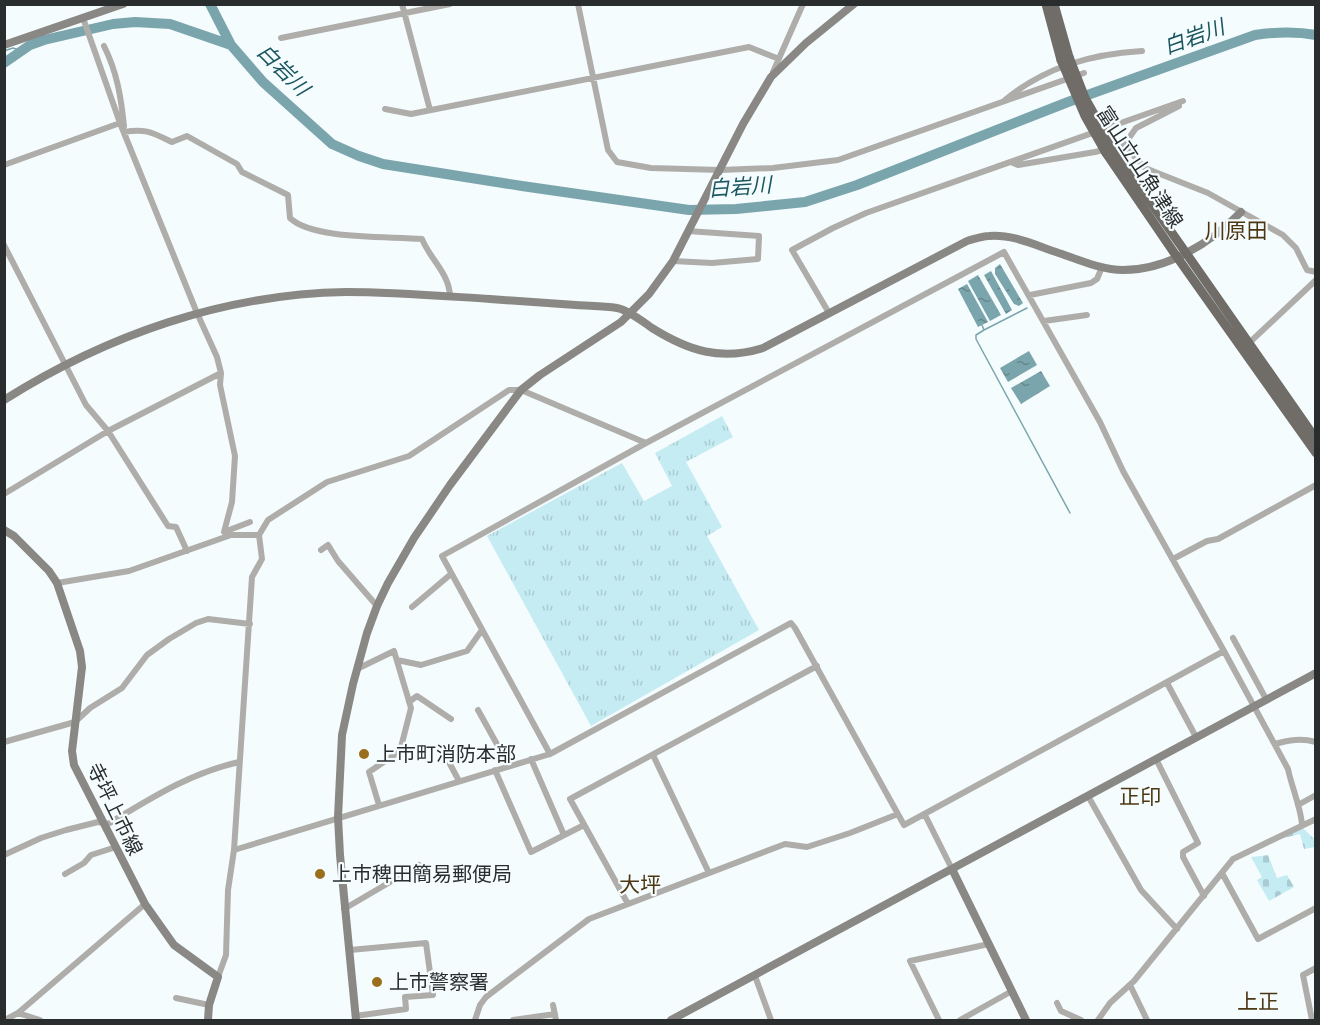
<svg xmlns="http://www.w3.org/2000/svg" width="1320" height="1025" font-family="'Space Grotesk','Noto Sans JP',sans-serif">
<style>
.grass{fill:url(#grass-tufts)}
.cemetery{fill:url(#cemetery-stones)}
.water{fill:url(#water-ripples)}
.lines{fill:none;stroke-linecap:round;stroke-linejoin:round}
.stream{stroke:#7ba5ac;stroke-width:1.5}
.river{stroke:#7ba5ac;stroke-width:10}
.street{stroke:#afadaa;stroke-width:6}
.secondary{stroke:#8a8884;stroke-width:8}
.primary{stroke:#706d69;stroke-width:9}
.primary-bridge{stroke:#706d69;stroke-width:9}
.poi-dot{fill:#9a6e1d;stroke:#f4fcfe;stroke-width:2}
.labels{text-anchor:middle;stroke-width:4.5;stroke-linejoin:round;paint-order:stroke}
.street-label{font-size:20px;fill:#292d2d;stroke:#f4fcfe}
.poi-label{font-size:20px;fill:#292d2d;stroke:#f4fcfe;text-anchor:start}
.water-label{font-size:21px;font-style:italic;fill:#1a565f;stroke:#f4fcfe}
.neighbourhood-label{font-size:21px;fill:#4c3712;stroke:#f4fcfe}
</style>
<defs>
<pattern id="grass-tufts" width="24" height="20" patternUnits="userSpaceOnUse" patternTransform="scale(1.5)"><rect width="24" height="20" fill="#c6ecf3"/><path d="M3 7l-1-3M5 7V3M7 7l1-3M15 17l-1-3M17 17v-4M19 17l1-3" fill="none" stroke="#aacbd1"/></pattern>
<pattern id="cemetery-stones" width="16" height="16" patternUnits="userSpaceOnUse" patternTransform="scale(1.5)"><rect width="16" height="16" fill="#c6ecf3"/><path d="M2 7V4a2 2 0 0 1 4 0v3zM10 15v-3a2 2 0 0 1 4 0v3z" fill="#aacbd1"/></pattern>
<pattern id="water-ripples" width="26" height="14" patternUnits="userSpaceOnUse" patternTransform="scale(1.5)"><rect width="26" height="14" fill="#7ba5ac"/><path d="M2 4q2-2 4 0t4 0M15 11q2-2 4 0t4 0" fill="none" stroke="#65878c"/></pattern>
</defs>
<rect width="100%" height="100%" fill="#f4fcfe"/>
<!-- grass -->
<path class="grass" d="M722,416L733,437L686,462L722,527L707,536L759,630L591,726L487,536L622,463L644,501L672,486L655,453Z"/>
<!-- cemetery -->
<path class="cemetery" d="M1302,827L1315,840V847L1304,849L1300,834L1280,839Z
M1268,855L1277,878L1287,875L1294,887L1269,901L1257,880L1262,877L1251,857Z"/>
<!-- water -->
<path class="water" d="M1000,264L1023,303L1019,306L1014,304L995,274V268Z
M991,271L1012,310L1006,314L984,275Z
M978,275L1001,315L990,321L968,281Z
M967,284L988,322L978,327L958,289Z
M1029,351L1037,365L1008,382L1000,368Z
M1041,371L1050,386L1021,404L1011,388Z"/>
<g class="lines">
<!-- stream -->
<path class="stream" d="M4,51L13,48L22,51
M982,325L984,330L1027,308
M984,330L976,335V339L1070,513"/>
<!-- river -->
<path class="river" d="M210,4L231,45L263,82L332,144L359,156L383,164L522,186L689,210L736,209L805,202L857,185L1068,102L1255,35C1275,32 1295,31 1316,35
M4,63L30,45L44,40L113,24L135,22L170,24L231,45"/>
<!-- street -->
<path class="street" d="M402,4L430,110
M578,4L608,150L617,162L651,168L720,170L773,168L838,160L1084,73
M83,18L120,123L197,313L217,357L221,373L220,385L235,456L232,502L224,532
M281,38L450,4
M104,46C117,72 121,97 124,126
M773,72L803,4
M1005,100C1045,67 1091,54 1142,51
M1179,106L1136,128L1124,145L1145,168L1208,193L1283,235L1296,248L1307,270L1316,272
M385,109L411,114L749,47L779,59
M124,132C146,128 153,133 172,142L187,136L237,164L242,172L288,195L290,218C313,240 389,236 422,239C430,259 449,273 450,296
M1013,163L1018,165L1095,152L1124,145
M4,165L120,123
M4,245L86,405L108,431L168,526L176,527L187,551
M673,261L712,263L758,259L759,236L688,231
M1030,295L1091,283L1097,279L1102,267
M829,313L792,250L833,228L866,213L1183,101
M1044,321L1087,315
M1248,344L1316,280
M4,494L108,431L221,373
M224,532L250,522
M321,550L328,545L338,561L377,606
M1173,559L1207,541L1218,539L1316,485
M57,583L129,571L231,535H259L268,520L327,482L409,456L509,390H521L646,443
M412,607L451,574
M1233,638L1266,699
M1224,651L1288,769C1292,788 1300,805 1302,824
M397,660L421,665L467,651L482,630
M357,669L394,651L411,708L400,751L369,772L379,805
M1167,683L1196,737
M409,702L417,696L451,719
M478,710L509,766
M4,742L75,722L90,708L122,688L147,655L169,639L196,623L208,619L250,624
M1275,744C1289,740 1301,738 1316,742
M443,751L459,781
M653,755L709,873
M531,759L564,835
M1156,759L1198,843L1183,852V857L1204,896
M495,770L531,852L584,825
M1088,796L1141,890L1177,929
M1298,805L1316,795
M925,815L952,869
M234,850L550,754L791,623L795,628L904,825L1224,651L1123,471L1100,422L1004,252L646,443L442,556L550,754
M4,855L41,838L66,830L98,822L108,824C151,798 190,773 239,762
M1222,873L1258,939L1316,908
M65,874L84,863L91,855L116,847
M628,904L570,799L817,666
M344,909L419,865
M350,950L426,943L433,995L405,997L406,1009L355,1016
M755,976L771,1020
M218,977L226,955L228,890L234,850L252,577L262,559L259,535
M1130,985L1147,1020
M176,998L209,1005
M1057,1003L1061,1011L1081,1020
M553,1005L556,1020
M18,1013L40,1020
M5,1020L18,1013L145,904
M475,1020L480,1005L486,997L589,919L785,844L807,847L850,833L898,814
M513,1020L555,1014
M939,1020L910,961L989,944
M960,1020L1012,991
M1098,1020L1110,1003L1134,981L1233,859L1316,819
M1312,1020L1303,975L1316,968"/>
<!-- secondary -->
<path class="secondary" d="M4,45L123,4
M4,400C107,335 224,294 346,292C394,292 442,296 490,299C519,301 548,303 576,305C590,306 604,306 617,308C628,310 642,321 652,328C689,351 720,361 763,348L967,241C974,239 982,236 989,236C1012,234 1035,245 1056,252C1077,259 1101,270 1123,270C1167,270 1211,243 1241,212
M4,530L14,536L49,571L57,583L80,651L82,667L72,751L74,765L145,904L174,945L218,977L209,1005L208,1020
M952,869L1026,1020
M356,1020L340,855L338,817L342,735L353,684L367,633L377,606L388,583L414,538L450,485L521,390L540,375L621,322L649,294L673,261L743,124L771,77L806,43L854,4
M671,1020L1316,673"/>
<!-- primary -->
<path class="primary" d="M1046,4L1061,60
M1054,4L1069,57
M1114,150L1316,439
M1106,153L1177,257L1316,453"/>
<!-- primary-bridge -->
<path class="primary-bridge" d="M1069,57L1085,98L1114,150
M1061,60L1085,116L1106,153"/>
</g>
<!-- markers -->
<g class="poi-dot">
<circle cx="364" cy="754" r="6"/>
<circle cx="320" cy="874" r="6"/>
<circle cx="377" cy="982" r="6"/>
</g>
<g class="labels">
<!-- street labels -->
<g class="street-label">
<text transform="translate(1140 167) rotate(57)" y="7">富山立山魚津線</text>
<text transform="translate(115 809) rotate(64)" y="7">寺坪上市線</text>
</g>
<!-- poi labels -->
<g class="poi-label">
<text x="376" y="761">上市町消防本部</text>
<text x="332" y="881">上市稗田簡易郵便局</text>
<text x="389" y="989">上市警察署</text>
</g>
<!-- water labels -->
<g class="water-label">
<text transform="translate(1194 37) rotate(-20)" y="7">白岩川</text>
<text transform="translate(283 70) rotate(45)" y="7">白岩川</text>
<text transform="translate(740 187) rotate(-4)" y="7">白岩川</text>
</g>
<!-- neighbourhood labels -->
<g class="neighbourhood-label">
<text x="1236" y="238">川原田</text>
<text x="1140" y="804">正印</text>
<text x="640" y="892">大坪</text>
<text x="1258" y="1009">上正</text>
</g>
</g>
<!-- border -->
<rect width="1320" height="1025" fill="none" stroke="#292d2d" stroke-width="12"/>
</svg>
